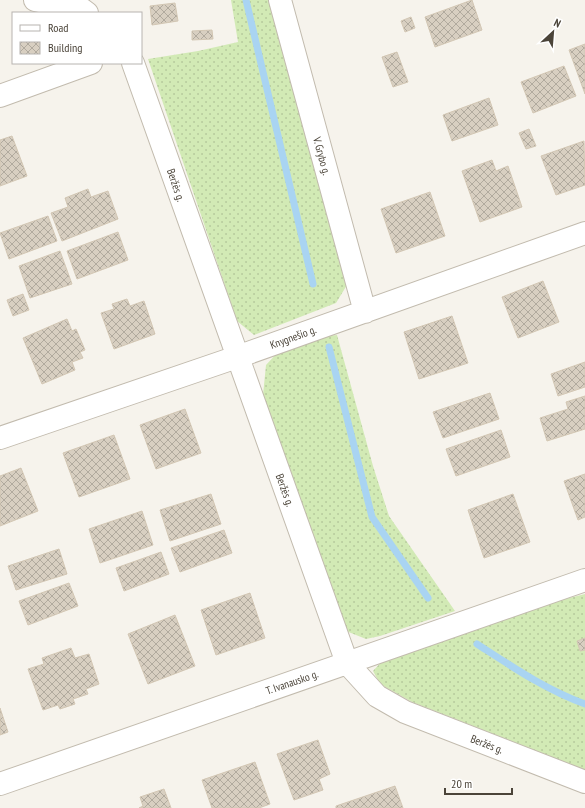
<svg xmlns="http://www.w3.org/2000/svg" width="585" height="808" font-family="'PT Sans Narrow',sans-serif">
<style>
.grass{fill:url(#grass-dots)}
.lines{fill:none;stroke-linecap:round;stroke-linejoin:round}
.stream{stroke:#a9d4f2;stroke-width:7}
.building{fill:url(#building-cross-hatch);stroke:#d3c7b4}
.minor-casing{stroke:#c2bbae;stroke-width:24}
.minor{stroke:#fff;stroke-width:22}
.labels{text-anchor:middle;stroke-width:4;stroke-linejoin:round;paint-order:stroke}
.street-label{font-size:11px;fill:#4b4439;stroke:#fff}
</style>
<defs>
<pattern id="grass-dots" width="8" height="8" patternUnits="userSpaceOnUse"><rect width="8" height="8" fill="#d2eab5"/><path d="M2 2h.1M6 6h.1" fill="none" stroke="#b6ca9c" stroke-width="1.8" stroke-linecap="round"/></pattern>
<pattern id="building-cross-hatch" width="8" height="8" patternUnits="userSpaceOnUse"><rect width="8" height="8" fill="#d8cfc1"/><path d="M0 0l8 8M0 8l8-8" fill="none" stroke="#b1aa9e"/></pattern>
</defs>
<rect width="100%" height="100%" fill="#f6f3ec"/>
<!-- grass -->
<path class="grass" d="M231,0H269L347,285L336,303L254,335L237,321L148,59L198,51L238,42Z
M337,335L373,466L389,516L455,611L380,636L366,639L346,631L263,395L266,365L280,350L318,337Z
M585,594V770L412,702L380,684L373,671L384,659L534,607Z"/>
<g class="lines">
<!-- stream -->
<path class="stream" d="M246,0L313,284
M329,347L372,517L428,598
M477,644C511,666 546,690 585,704"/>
</g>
<!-- building -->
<path class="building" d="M472,0L482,30L435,47L425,17Z
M175,3L178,21L152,25L150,6Z
M411,17L415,28L405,32L401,21Z
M212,30L213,39L192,40V31Z
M585,44V94L569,50Z
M397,52L408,82L393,87L382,57Z
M564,66L576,96L533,113L521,82Z
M489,98L498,125L452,141L443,115Z
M529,129L536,146L526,149L519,133Z
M12,136L27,176L0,186V140Z
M584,141L585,185L556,195L541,156Z
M492,160L496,171L508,166L522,207L480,222L462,171Z
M88,189L91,197L108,191L118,219L62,241L51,213L68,207L65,198Z
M430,192L445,236L396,253L381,209Z
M48,216L57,241L9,259L0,233Z
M118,232L128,260L77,279L67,251Z
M60,251L72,284L30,298L19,266Z
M543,281L559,322L518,338L502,297Z
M23,294L29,310L13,316L7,300Z
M127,299L130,306L144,301L155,334L114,349L101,313L114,309L112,304Z
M452,316L468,363L419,379L404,332Z
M67,319L72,331L76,329L85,350L80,352L83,358L72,362L75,370L42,384L23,338Z
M585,362V387L558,396L551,374Z
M490,393L499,419L443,438L433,412Z
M585,396V429L547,441L540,418L568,409L566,402Z
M185,409L201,453L156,469L140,425Z
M501,430L510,457L456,476L446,449Z
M114,435L130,479L79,497L63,453Z
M21,468L38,511L0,526V476Z
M585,474V517L578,520L564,481Z
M211,494L221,524L170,541L160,510Z
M513,494L530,542L484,558L468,510Z
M142,511L153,545L100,563L89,529Z
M224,530L232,553L180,572L171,548Z
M59,549L67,574L16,590L8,566Z
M161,552L169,574L124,591L116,568Z
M69,583L78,606L28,625L19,601Z
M250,593L265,638L216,655L201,610Z
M175,615L195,666L148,684L128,634Z
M585,638V650L580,651L577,641Z
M71,648L75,658L89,654L99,684L86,689L88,694L73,699L75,704L60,709L58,705L43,710L28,669L44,664L42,658Z
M0,708L8,732L0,735Z
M318,740L330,774L319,779L323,790L294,800L277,754Z
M255,762L270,804L259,808H212L202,780Z
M395,786L403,808H336V806Z
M164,789L171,808H139L143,806L140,797Z"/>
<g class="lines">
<defs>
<path id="minor" d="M35,0L83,10L87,13
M280,0L365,312
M133,63L347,663L377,696L405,712L585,782
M0,96L91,63
M0,438L237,357L585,233
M0,784L585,580"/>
</defs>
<!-- minor casing -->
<use href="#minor" class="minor-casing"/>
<!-- minor -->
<use href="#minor" class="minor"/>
</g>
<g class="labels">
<!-- street labels -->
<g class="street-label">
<text transform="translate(322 156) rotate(75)" y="4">V. Grybo g.</text>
<text transform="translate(176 185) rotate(71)" y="4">Beržės g.</text>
<text transform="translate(293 337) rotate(-20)" y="4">Knygnešio g.</text>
<text transform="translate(285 490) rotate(70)" y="4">Beržės g.</text>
<text transform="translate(292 682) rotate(-19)" y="4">T. Ivanausko g.</text>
<text transform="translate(487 744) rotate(21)" y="4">Beržės g.</text>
</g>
</g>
<!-- legend -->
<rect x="12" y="12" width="130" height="52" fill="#ffffff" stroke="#b7b4b0"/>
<rect x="20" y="25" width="20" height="6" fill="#ffffff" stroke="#b7b4b0"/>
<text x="48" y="32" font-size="12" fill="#4b4439">Road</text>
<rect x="20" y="42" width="20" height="12" fill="url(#building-cross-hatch)" stroke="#b7b4b0"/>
<text x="48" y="52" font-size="12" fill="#4b4439">Building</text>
<!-- north arrow -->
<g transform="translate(553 32) rotate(26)" stroke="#ffffff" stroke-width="3" paint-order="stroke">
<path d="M0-3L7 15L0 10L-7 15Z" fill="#4b4439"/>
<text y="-6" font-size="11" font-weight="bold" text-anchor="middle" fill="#4b4439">N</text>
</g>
<!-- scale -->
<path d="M445 788v6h67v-6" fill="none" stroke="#4b4439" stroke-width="2"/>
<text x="451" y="788" font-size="12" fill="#4b4439" stroke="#ffffff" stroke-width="3" paint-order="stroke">20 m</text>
</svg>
